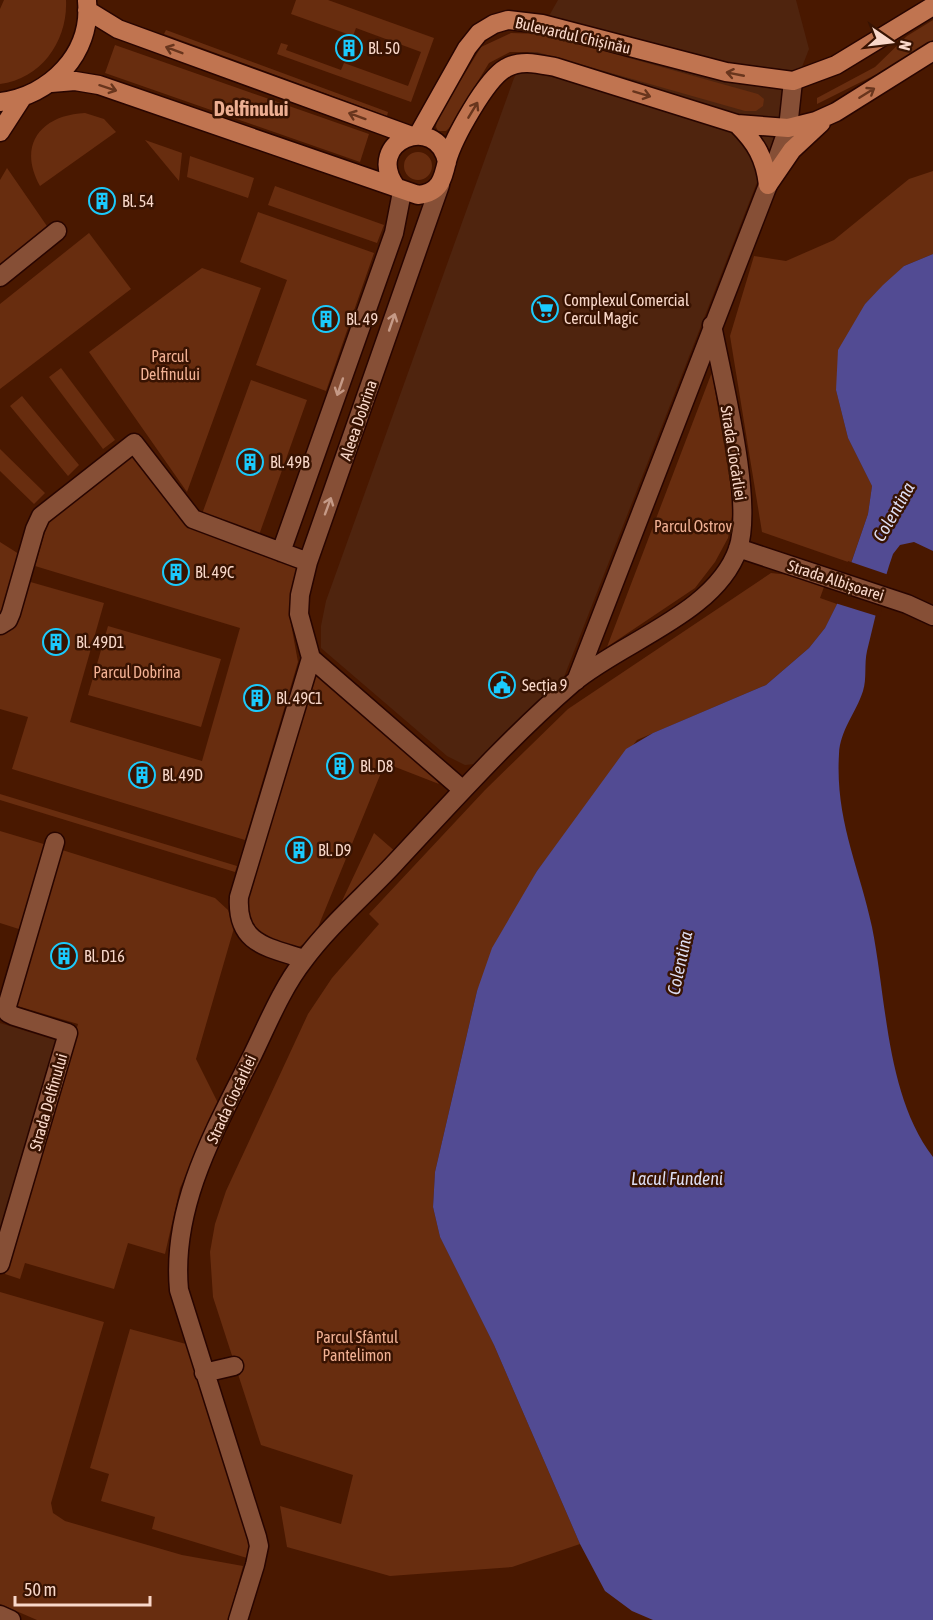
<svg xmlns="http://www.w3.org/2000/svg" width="933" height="1620" font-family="'Asap Condensed',sans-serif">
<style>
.built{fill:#4f240e}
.green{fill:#682d0f}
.water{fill:#524b93}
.pier{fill:#491800}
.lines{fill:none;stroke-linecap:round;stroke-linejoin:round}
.minor-casing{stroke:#280500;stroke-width:21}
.major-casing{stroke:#280500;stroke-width:21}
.minor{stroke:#864f36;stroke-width:18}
.major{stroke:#c07450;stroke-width:18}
.oneway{stroke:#68351d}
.oneway2{stroke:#c59a87}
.labels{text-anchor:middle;stroke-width:5;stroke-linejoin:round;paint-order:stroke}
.street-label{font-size:16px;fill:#f9d8ca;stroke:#381302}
.poi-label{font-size:16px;fill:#f9d8ca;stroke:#381302;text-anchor:start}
.park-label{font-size:16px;fill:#f2b194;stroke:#381302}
.water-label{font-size:18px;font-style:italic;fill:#ddddf2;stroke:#381302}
.quarter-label{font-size:20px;font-weight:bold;fill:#edaf93;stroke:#381302}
</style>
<rect width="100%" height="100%" fill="#491800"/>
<!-- built -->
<path class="built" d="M558,0H796L809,49L564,677L482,759L474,764L465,765L447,756L321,648V626L326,601L514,78Z
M0,1023L58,1041L0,1235Z"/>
<!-- green -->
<path class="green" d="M4,0H66C68,40 42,79 0,84V9Z
M296,0H328L434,38L411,102L277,54L281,43L288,45L286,50L341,70L344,63L408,86L421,52L356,28L353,36L291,14Z
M933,20V40L877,74L817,104V98L875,67L907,36Z
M166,30L388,112L387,116L164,34Z
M511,33L543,34L758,94L764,99L763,106L756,111H745L537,52H510L489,63L450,127L446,131H438L436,127L437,119L481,47Z
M115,45L369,134L360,162L105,73Z
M85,113L104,119L116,132L40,186C17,145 41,115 85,113Z
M145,140L182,153L179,181Z
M404 166a14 14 0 1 1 28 0a14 14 0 1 1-28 0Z
M190,156L254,178L248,198L187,177Z
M7,168L49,229L0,268V180Z
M933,171V254L904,266L865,304L836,390L848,438L872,486L868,514L851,563L762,532L730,336L754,256L786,261L834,240L909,179Z
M275,186L384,225L377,243L268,205Z
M258,212L374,253L326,391L256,365L287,280L240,262Z
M89,233L131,289L0,389V304Z
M202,268L261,288L187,492L89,352Z
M61,368L115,440L103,449L49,377Z
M712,372L734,506L728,538L715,562L695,588L607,647Z
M251,380L307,400L259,535L202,514Z
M22,396L79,465L68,476L10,406Z
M0,449L45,493L34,504L0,471Z
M134,453L190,528L301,569L289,613L298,662L245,840L12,769L28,717L0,709V634L14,628L27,581L104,603L70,722L202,761L240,628L35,566L47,525L54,517Z
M0,542L19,554L2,614L0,613Z
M771,573L790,575L824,587L820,598L837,604L825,628L809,648L766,685L637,740L537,871L477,991L435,1172L433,1207L440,1237L494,1345L580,1544L512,1567L390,1576L287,1547L280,1506L341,1524L353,1475L261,1445L213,1297L210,1252L215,1224L226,1191L308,1014L332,978L379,924L369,914L485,790L568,709Z
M108,626L221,659L201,727L88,695Z
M315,674L430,772L439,784L385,763L314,937L299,947C284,944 256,938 249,921C247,914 247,904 246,897Z
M0,794L237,866L235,872L0,800Z
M0,831L47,845L22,930L0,923Z
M374,833L397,853L334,918Z
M59,849L215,898L228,910L234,928L196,1059L219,1105L180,1188L165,1254L128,1243L114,1289L25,1263L20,1279L5,1274L78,1024L14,1005Z
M0,1292L104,1322L51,1503L53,1513L65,1521L182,1555L243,1566L228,1620H37L0,1604Z
M130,1329L186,1344L251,1544L247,1558L152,1529L155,1517L101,1501L109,1474L90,1468Z"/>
<!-- water -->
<path class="water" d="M933,254V551L914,542L900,545L893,554C882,585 875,619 867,651C864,664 867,679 863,691C856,713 840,730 839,754C835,820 859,866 872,927C887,1002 886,1095 933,1157V1620H653L632,1611L605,1591L580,1544L494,1345L440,1237L433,1207L435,1172L477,991L492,948L537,871L626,749L653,733L766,685L809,648L825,628L837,604L868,514L872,486L848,438L836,390L838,350L865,304L883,285L904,266Z"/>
<!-- pier -->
<path class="pier" d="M848,561L889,575L880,617L835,603Z"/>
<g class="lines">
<defs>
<path id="minor" d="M440,185L308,562L300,595L299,614L311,658L463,790
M0,277L57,231
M738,548L907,604L933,616
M281,552L394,233L402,192
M0,625L8,620L11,613L35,529L41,516L134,443L193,519L308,562
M576,681L768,185L788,128L793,81
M304,959C267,947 236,944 239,897L311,658
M0,1264L68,1033L14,1016L8,1013L7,1006L55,842
M204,1373L234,1366
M0,1615L11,1620
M238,1620L255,1565L259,1546L257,1537L179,1290C171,1205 216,1128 253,1054C268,1023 282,988 304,960C329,926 365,895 394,864C452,802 510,737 574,682C623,641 716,613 738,549C754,501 722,378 712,325"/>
<path id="major" d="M87,10L118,29L412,136
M51,83L75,81L99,85L418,195C440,193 443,179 447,161C453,139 486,79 506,68C521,59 539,64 555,67L737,124L788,128L816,121L836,112L933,51
M0,102C50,96 92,54 87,1
M737,124C756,143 765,158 768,185
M0,132L22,98
M418,135L467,48L479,33L494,24L508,20L542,24L726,72L793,81L836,65L933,6
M768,185L792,150L821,123
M396,187C363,141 437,112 447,162"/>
</defs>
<!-- minor casing -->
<use href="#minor" class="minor-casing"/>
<!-- major casing -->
<use href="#major" class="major-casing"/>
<!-- minor -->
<use href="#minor" class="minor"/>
<!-- major -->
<use href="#major" class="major"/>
</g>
<!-- one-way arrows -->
<defs><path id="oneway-shaft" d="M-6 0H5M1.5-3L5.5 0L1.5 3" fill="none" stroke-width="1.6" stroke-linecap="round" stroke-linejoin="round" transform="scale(1.5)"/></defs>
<g class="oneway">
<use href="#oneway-shaft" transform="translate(174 50) rotate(-159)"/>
<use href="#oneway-shaft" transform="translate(735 74) rotate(-169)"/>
<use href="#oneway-shaft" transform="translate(108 88) rotate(18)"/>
<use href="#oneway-shaft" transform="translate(867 93) rotate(-32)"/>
<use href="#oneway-shaft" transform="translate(642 94) rotate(17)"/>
<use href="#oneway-shaft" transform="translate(473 110) rotate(-59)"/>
<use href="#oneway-shaft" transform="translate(357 116) rotate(-160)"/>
</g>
<g class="oneway2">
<use href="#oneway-shaft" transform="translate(392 322) rotate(-71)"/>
<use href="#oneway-shaft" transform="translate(340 387) rotate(109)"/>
<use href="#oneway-shaft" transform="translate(328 506) rotate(-70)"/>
</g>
<!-- icons -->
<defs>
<symbol id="building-ring" viewBox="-11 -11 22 22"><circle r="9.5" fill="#381302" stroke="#1bcafc" stroke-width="1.5"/><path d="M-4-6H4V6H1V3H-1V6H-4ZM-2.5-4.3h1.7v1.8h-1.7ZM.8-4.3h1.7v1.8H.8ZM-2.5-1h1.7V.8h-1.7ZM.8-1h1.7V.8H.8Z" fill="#1bcafc"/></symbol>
<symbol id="supermarket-ring" viewBox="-11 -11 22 22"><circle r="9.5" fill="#381302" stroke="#1bcafc" stroke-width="1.5"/><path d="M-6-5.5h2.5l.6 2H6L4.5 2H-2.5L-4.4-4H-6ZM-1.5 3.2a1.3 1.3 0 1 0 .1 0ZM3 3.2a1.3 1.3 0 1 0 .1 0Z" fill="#1bcafc"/></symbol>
<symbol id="civic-ring" viewBox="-11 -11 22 22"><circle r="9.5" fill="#381302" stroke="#1bcafc" stroke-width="1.5"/><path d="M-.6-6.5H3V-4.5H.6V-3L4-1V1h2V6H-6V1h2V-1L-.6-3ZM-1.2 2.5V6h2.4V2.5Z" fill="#1bcafc"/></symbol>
</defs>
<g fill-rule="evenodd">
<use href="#building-ring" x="334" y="33" width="30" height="30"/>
<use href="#building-ring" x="87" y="186" width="30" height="30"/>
<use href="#supermarket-ring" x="530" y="294" width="30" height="30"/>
<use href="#building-ring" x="311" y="304" width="30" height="30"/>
<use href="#building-ring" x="235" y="447" width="30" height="30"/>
<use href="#building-ring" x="161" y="557" width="30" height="30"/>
<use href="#building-ring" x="41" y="627" width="30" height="30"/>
<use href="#civic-ring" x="487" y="670" width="30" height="30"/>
<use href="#building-ring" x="242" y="683" width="30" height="30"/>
<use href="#building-ring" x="325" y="751" width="30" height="30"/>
<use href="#building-ring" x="127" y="760" width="30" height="30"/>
<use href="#building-ring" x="284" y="835" width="30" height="30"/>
<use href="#building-ring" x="49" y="941" width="30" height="30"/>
</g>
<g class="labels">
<!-- street labels -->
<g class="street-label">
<text transform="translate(573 35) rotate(13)" y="6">Bulevardul Chișinău</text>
<text transform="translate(358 420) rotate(-71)" y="6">Aleea Dobrina</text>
<text transform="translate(734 453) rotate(81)" y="6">Strada Ciocârliei</text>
<text transform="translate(836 580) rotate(18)" y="6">Strada Albișoarei</text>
<text transform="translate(231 1099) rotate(-65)" y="6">Strada Ciocârliei</text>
<text transform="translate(48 1102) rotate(-74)" y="6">Strada Delfinului</text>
</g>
<!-- poi labels -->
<g class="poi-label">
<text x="368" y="54">Bl. 50</text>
<text x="122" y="207">Bl. 54</text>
<text x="564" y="306">Complexul Comercial<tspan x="564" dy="18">Cercul Magic</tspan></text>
<text x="346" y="325">Bl. 49</text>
<text x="270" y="468">Bl. 49B</text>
<text x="195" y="578">Bl. 49C</text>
<text x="76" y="648">Bl. 49D1</text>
<text x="522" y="691">Secția 9</text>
<text x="276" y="704">Bl. 49C1</text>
<text x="360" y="772">Bl. D8</text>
<text x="162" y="781">Bl. 49D</text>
<text x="318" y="856">Bl. D9</text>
<text x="84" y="962">Bl. D16</text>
</g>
<!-- park labels -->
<g class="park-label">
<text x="170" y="362">Parcul<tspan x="170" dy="18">Delfinului</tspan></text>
<text x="693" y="532">Parcul Ostrov</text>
<text x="137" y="678">Parcul Dobrina</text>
<text x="357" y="1343">Parcul Sfântul<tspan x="357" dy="18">Pantelimon</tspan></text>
</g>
<!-- water labels -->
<g class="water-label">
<text transform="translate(894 512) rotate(-60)" y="6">Colentina</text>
<text transform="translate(680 963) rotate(-78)" y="6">Colentina</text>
<text x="677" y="1185">Lacul Fundeni</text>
</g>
<!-- quarter labels -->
<g class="quarter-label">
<text x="251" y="116">Delfinului</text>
</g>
</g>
<!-- north arrow -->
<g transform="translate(891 42) rotate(104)" stroke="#381302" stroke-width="4.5" paint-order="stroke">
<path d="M0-4.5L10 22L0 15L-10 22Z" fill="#f9d8ca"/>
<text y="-9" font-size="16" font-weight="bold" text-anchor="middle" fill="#f9d8ca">N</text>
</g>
<!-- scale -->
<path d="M15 1596v9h135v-9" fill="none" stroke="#f9d8ca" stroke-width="3"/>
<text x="24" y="1596" font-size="18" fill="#f9d8ca" stroke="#381302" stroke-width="4.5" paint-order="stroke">50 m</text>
</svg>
